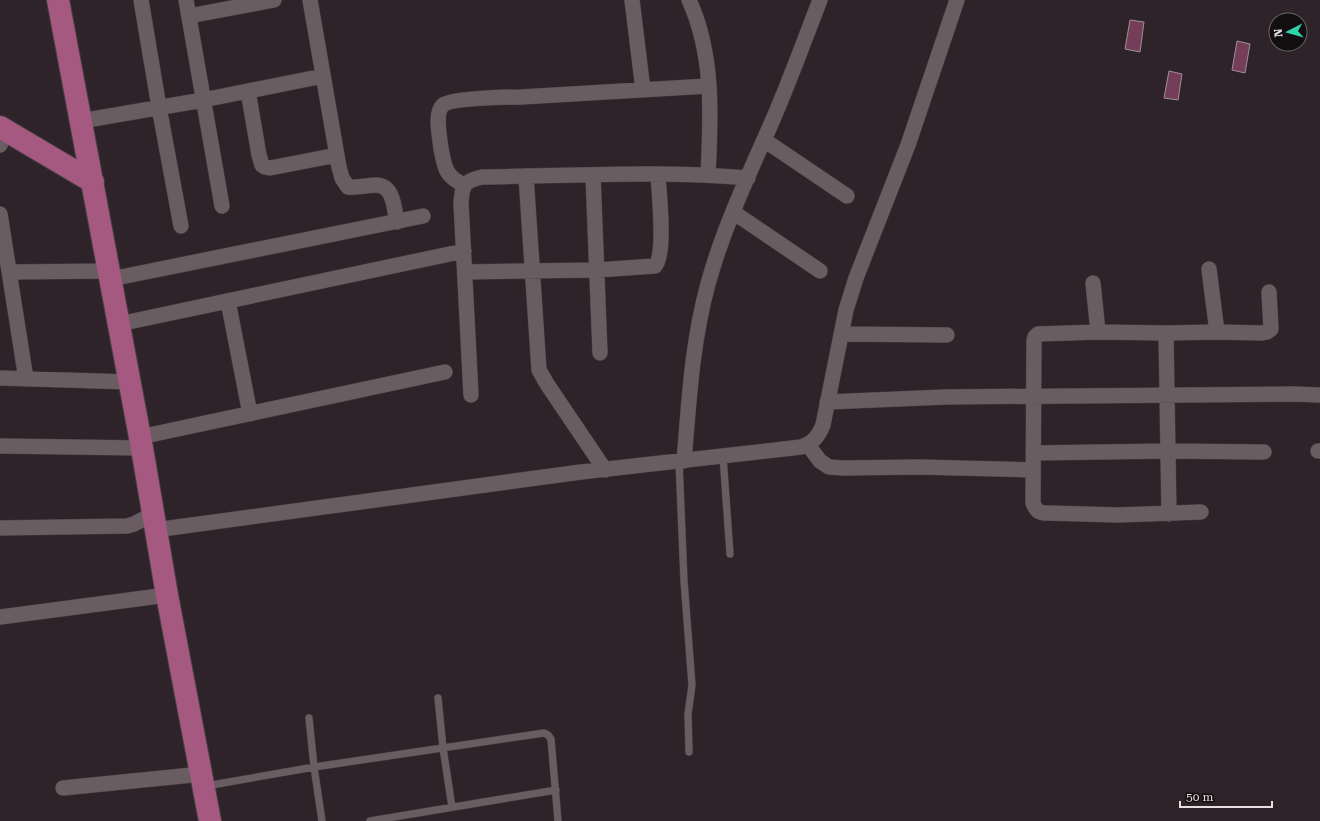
<svg xmlns="http://www.w3.org/2000/svg" width="1320" height="821" font-family="'Roboto Serif',serif">
<style>
.building{fill:#743e59;stroke:#9e9096}
.lines{fill:none;stroke-linecap:round;stroke-linejoin:round}
.service-casing{stroke:#483f43;stroke-width:8}
.minor-casing{stroke:#483f43;stroke-width:16}
.primary-casing{stroke:#483f43;stroke-width:24}
.service{stroke:#6a5d62;stroke-width:7}
.minor{stroke:#6a5d62;stroke-width:15}
.primary{stroke:#a55981;stroke-width:22}
</style>
<rect width="100%" height="100%" fill="#2e2328"/>
<!-- building -->
<path class="building" d="M1130,20L1144,22L1140,52L1125,49Z
M1237,41L1250,44L1245,73L1232,70Z
M1169,71L1182,74L1178,100L1164,98Z"/>
<g class="lines">
<defs>
<path id="service" d="M723,456L730,554
M679,461L684,581L692,685L688,714L689,752
M438,698L443,748L452,807
M309,718L314,767L322,821
M206,786L314,767L544,733L548,735L551,739L558,821
M370,821L556,790"/>
<path id="minor" d="M141,0L159,107L181,226
M186,0L222,206
M310,0L339,167L342,178L348,187C358,188 368,185 377,185C394,186 394,209 397,222
M632,0L643,90
M689,0C714,54 711,117 708,175
M189,16L274,0
M248,91L259,155L262,165L265,167L270,168L337,155
M81,121L203,100L323,76
M764,140L847,196
M0,145L6,130
M593,175L600,353
M526,176L539,370L547,384L605,470
M464,185C445,176 445,168 441,149C440,138 434,113 443,105C451,98 507,97 521,97C583,93 646,90 708,86
M733,212L820,271
M0,214L26,379
M1209,269L1217,332
M9,272L110,271
M465,272L597,270L655,266C666,254 659,193 658,175
M111,279L423,216
M1093,283L1098,332L1038,334L1035,337L1034,341L1033,503C1036,511 1039,513 1047,513L1118,515L1201,512
M228,301L250,414
M119,324L464,251
M1098,332L1166,333
M841,334L947,335
M0,378L130,382
M471,395L461,203C462,185 464,181 482,177C570,176 660,170 748,178
M827,402L945,397L1293,394L1320,395
M140,437L445,372
M808,445L820,461L829,467L843,468L919,467L1033,470
M0,446L142,448
M1318,451H1320
M1033,453L1168,451L1264,452
M684,461C689,401 692,342 708,284C723,229 748,176 771,124C789,83 804,41 820,0
M1169,514L1166,333L1217,332L1262,333L1267,332L1271,329L1269,292
M0,528L127,526L134,524L153,514
M155,530L581,472L801,447C813,443 818,437 823,425L846,310L856,278L908,145L957,0
M0,617L167,595
M63,788L202,774"/>
<path id="primary" d="M58,0L142,448L167,595L210,821
M0,127L93,182"/>
</defs>
<!-- service casing -->
<use href="#service" class="service-casing"/>
<!-- minor casing -->
<use href="#minor" class="minor-casing"/>
<!-- primary casing -->
<use href="#primary" class="primary-casing"/>
<!-- service -->
<use href="#service" class="service"/>
<!-- minor -->
<use href="#minor" class="minor"/>
<!-- primary -->
<use href="#primary" class="primary"/>
</g>
<!-- north arrow -->
<g transform="translate(1288 32) rotate(264)"><circle r="19" fill="#130e10" stroke="#676264"/>
<path d="M0-3L7 15L0 10L-7 15Z" fill="#30d4a9"/>
<text y="-6" font-size="11" font-weight="bold" text-anchor="middle" fill="#e6dfe2">N</text>
</g>
<!-- scale -->
<path d="M1180 801v6h92v-6" fill="none" stroke="#e6dfe2" stroke-width="2"/>
<text x="1186" y="801" font-size="12" fill="#e6dfe2" stroke="#130e10" stroke-width="3" paint-order="stroke">50 m</text>
</svg>
